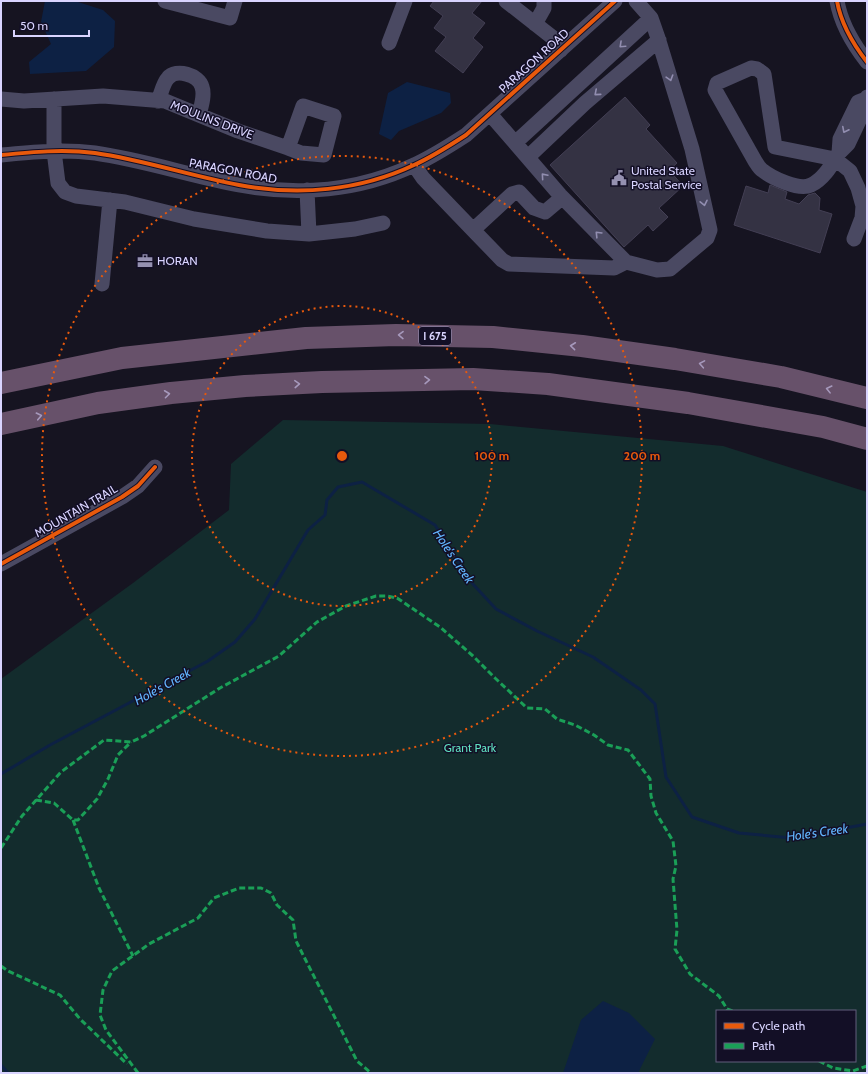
<svg xmlns="http://www.w3.org/2000/svg" width="868" height="1074" font-family="Cabin,sans-serif">
<style>
.green{fill:#132c2d;fill-rule:evenodd}
.water{fill:#0d2144}
.lines{fill:none;stroke-linecap:round;stroke-linejoin:round}
.stream{stroke:#0d2144;stroke-width:3}
.building{fill:#343243;stroke:#433f54}
.minor{stroke:#4a4962;stroke-width:15}
.highway{stroke:#67516a;stroke-width:22}
.quiet{stroke:#1a9f57;stroke-width:3;stroke-dasharray:6 3;stroke-linecap:butt}
.cycleway-casing{stroke:#130f26;stroke-width:6}
.cycleway{stroke:#e8590c;stroke-width:4}
.oneway{stroke:#928eb0}
.oneway2{stroke:#a699bc}
.ring{fill:none;stroke:#e8590c;stroke-width:2;stroke-dasharray:2 4}
.labels{text-anchor:middle;stroke-width:3;stroke-linejoin:round;paint-order:stroke}
.shield{fill:#130f26;stroke:#9e99be;stroke-width:1}
.shield-label{font-size:11px;font-weight:bold;fill:#d9d4ff}
.street-label{font-size:12px;fill:#d9d4ff;stroke:#130f26}
.poi-label{font-size:12px;fill:#d9d4ff;stroke:#130f26;text-anchor:start}
.park-label{font-size:12px;fill:#5fe0c0;stroke:#130f26}
.water-label{font-size:13px;font-style:italic;fill:#62b6ff;stroke:#130f26}
.centre{fill:#e8590c;stroke:#130f26;stroke-width:2}
.ring-label{font-size:12px;text-anchor:middle;font-weight:bold;fill:#e8590c;stroke:#130f26;stroke-width:3;stroke-linejoin:round;paint-order:stroke}
</style>
<rect width="100%" height="100%" fill="#161421"/>
<!-- green -->
<path class="green" d="M283,420L490,424L723,446L867,492V1073H1V679L133,583L229,510L231,464ZM717,1011H855V1061H717Z"/>
<!-- water -->
<path class="water" d="M45,1H75L103,10L115,21L114,47L86,71L30,74L29,62L51,44L41,22Z
M407,82L450,93L451,103L441,113L399,131L391,140L379,134L388,93Z
M603,1001L629,1013L655,1039L638,1073H563L581,1020Z"/>
<g class="lines">
<!-- stream -->
<path class="stream" d="M1,774L50,745L208,661L235,642L255,619L308,530L325,515L327,500L338,487L362,482L435,525L471,582L496,609L537,631L593,657L641,690L655,704L666,777L692,817L739,833L792,838L867,824
M1,1065L8,1073"/>
</g>
<!-- building -->
<path class="building" d="M434,1H482L472,13L485,23L473,38L483,47L463,73L435,51L446,37L434,28L443,16L430,6Z
M625,97L650,125L646,129L677,163L669,170L683,186L659,208L668,217L653,231L648,225L624,247L550,165Z
M770,185L787,192L785,199L799,204L808,195L815,193L820,198L819,210L832,214L820,253L734,225L746,186L768,193Z"/>
<g class="lines">
<!-- minor -->
<path class="minor" d="M165,1L230,18L235,1
M506,1L552,37L561,50
M837,1C841,24 853,44 867,62
M535,24L544,8V1
M389,43L405,1
M1,99L24,101L103,96L165,101L238,131L288,148L301,153L324,155L334,116L303,106L288,148
M54,99V151L58,183L65,192L76,196L125,202L194,219L267,231L309,234L307,190
M866,99L858,102L840,139L839,153L848,144L866,106L867,97
M158,101C161,94 163,83 168,78C176,68 199,75 202,87C205,95 201,107 199,115
M490,114L560,195L626,262L657,270L670,269L707,238L710,230L692,149L658,38L651,18L636,1
M515,143L651,18
M839,153C832,164 824,179 811,185C799,191 772,178 762,170C759,168 757,164 755,161L715,90L717,83L751,68L757,69L764,74L775,147L835,159L850,171L858,188L863,206L862,218L854,239
M1,155C32,152 63,149 95,153C144,160 191,176 239,185C298,196 359,191 414,165C432,157 449,146 466,135L615,1
M528,157L585,103L659,40
M414,165L423,178L473,230L512,194L519,192L534,208L545,212L558,201L560,195
M473,230L502,260L509,264L614,268L626,262
M309,234L355,229L383,223
M102,284L110,200
M1,564L122,497L138,486L155,467"/>
<!-- highway -->
<path class="highway" d="M1,383L122,358L306,338L396,335L493,337L582,346L675,359L781,377L867,398
M1,424L98,403L171,393L245,386L322,382L473,379L548,384L688,403L823,427L867,439"/>
<!-- quiet -->
<path class="quiet" d="M36,800L54,803L73,820H78L97,799L108,779L118,755L131,742
M73,820L99,888L133,956
M1,848L22,816L61,772L104,740L131,742L144,736L220,688L279,656L317,622L346,606L376,596H387L397,598L440,627L473,656L495,678L527,708L545,709L557,719L575,725L594,735L608,745L628,750L650,779L651,796L656,813L673,841L676,866L673,879L677,930L675,949L690,974L719,996L727,1009L733,1011
M1,966L8,971L60,995L80,1019L127,1064
M819,1061L833,1068L853,1071L867,1066
M138,1073L106,1030L100,1015L103,990L112,971L149,944L198,918L214,898L239,888H261L271,893L277,905L293,920L296,941L357,1061L371,1073"/>
<defs>
<path id="cycleway" d="M837,1C841,24 853,44 867,62
M1,155C32,152 63,149 95,153C144,160 191,176 239,185C298,196 359,191 414,165C432,157 449,146 466,135L615,1
M1,564L122,497L138,486L155,467"/>
</defs>
<!-- cycleway casing -->
<use href="#cycleway" class="cycleway-casing"/>
<!-- cycleway -->
<use href="#cycleway" class="cycleway"/>
</g>
<!-- one-way arrows -->
<defs><path id="oneway-chevron" d="M-2-3.5L2.5 0L-2 3.5" fill="none" stroke-width="1.6" stroke-linecap="round" stroke-linejoin="round"/></defs>
<g class="oneway">
<use href="#oneway-chevron" transform="translate(622 45) rotate(137)"/>
<use href="#oneway-chevron" transform="translate(670 78) rotate(73)"/>
<use href="#oneway-chevron" transform="translate(597 93) rotate(139)"/>
<use href="#oneway-chevron" transform="translate(845 130) rotate(117)"/>
<use href="#oneway-chevron" transform="translate(544 176) rotate(-131)"/>
<use href="#oneway-chevron" transform="translate(704 203) rotate(78)"/>
<use href="#oneway-chevron" transform="translate(598 234) rotate(-134)"/>
</g>
<g class="oneway2">
<use href="#oneway-chevron" transform="translate(401 335) rotate(-179)"/>
<use href="#oneway-chevron" transform="translate(573 346) rotate(-174)"/>
<use href="#oneway-chevron" transform="translate(702 364) rotate(-170)"/>
<use href="#oneway-chevron" transform="translate(427 380) rotate(-1)"/>
<use href="#oneway-chevron" transform="translate(297 384) rotate(-3)"/>
<use href="#oneway-chevron" transform="translate(829 389) rotate(-166)"/>
<use href="#oneway-chevron" transform="translate(167 394) rotate(-7)"/>
<use href="#oneway-chevron" transform="translate(39 416) rotate(-12)"/>
</g>
<!-- distance rings -->
<g class="ring">
<circle cx="342" cy="456" r="150"/>
<circle cx="342" cy="456" r="300"/>
</g>
<!-- icons -->
<defs>
<symbol id="civic-bare" viewBox="-9 -9 18 18"><path d="M-.6-6.5H3V-4.5H.6V-3L4-1V1h2V6H-6V1h2V-1L-.6-3ZM-1.2 2.5V6h2.4V2.5Z" fill="#9591b1" stroke="#130f26" stroke-width="2.5" paint-order="stroke"/></symbol>
<symbol id="office-bare" viewBox="-9 -9 18 18"><path d="M-6-3h4V-5.5h4V-3h4V5H-6ZM-1-4.5V-3h2v-1.5ZM-6 0V1H6V0Z" fill="#9591b1" stroke="#130f26" stroke-width="2.5" paint-order="stroke"/></symbol>
</defs>
<g fill-rule="evenodd">
<use href="#civic-bare" x="608" y="167" width="22" height="22"/>
<use href="#office-bare" x="134" y="250" width="22" height="22"/>
</g>
<g class="labels">
<!-- shield labels -->
<rect class="shield" x="419" y="327" width="32" height="18" rx="3"/>
<g class="shield-label">
<text x="435" y="340">I 675</text>
</g>
<!-- street labels -->
<g class="street-label">
<text transform="translate(534 61) rotate(-42)" y="4">PARAGON ROAD</text>
<text transform="translate(212 120) rotate(21)" y="4">MOULINS DRIVE</text>
<text transform="translate(233 171) rotate(11)" y="4">PARAGON ROAD</text>
<text transform="translate(76 511) rotate(-30)" y="4">MOUNTAIN TRAIL</text>
</g>
<!-- poi labels -->
<g class="poi-label">
<text x="631" y="175">United State<tspan x="631" dy="14">Postal Service</tspan></text>
<text x="157" y="265">HORAN</text>
</g>
<!-- park labels -->
<g class="park-label">
<text x="470" y="752">Grant Park</text>
</g>
<!-- water labels -->
<g class="water-label">
<text transform="translate(454 556) rotate(56)" y="5">Hole's Creek</text>
<text transform="translate(162 686) rotate(-29)" y="5">Hole's Creek</text>
<text transform="translate(817 832) rotate(-8)" y="5">Hole's Creek</text>
</g>
</g>
<circle cx="342" cy="456" r="6" class="centre"/>
<g class="ring-label">
<text x="492" y="460">100 m</text>
<text x="642" y="460">200 m</text>
</g>
<!-- border -->
<rect width="868" height="1074" fill="none" stroke="#d9d4ff" stroke-width="4"/>
<!-- legend -->
<rect x="716" y="1010" width="140" height="52" fill="#130f26" stroke="#625e7d"/>
<rect x="724" y="1023" width="20" height="6" fill="#e8590c" stroke="#625e7d"/>
<text x="752" y="1030" font-size="12" fill="#d9d4ff">Cycle path</text>
<rect x="724" y="1043" width="20" height="6" fill="#1a9f57" stroke="#625e7d"/>
<text x="752" y="1050" font-size="12" fill="#d9d4ff">Path</text>
<!-- scale -->
<path d="M14 30v6h75v-6" fill="none" stroke="#d9d4ff" stroke-width="2"/>
<text x="20" y="30" font-size="12" fill="#d9d4ff" stroke="#130f26" stroke-width="3" paint-order="stroke">50 m</text>
</svg>
